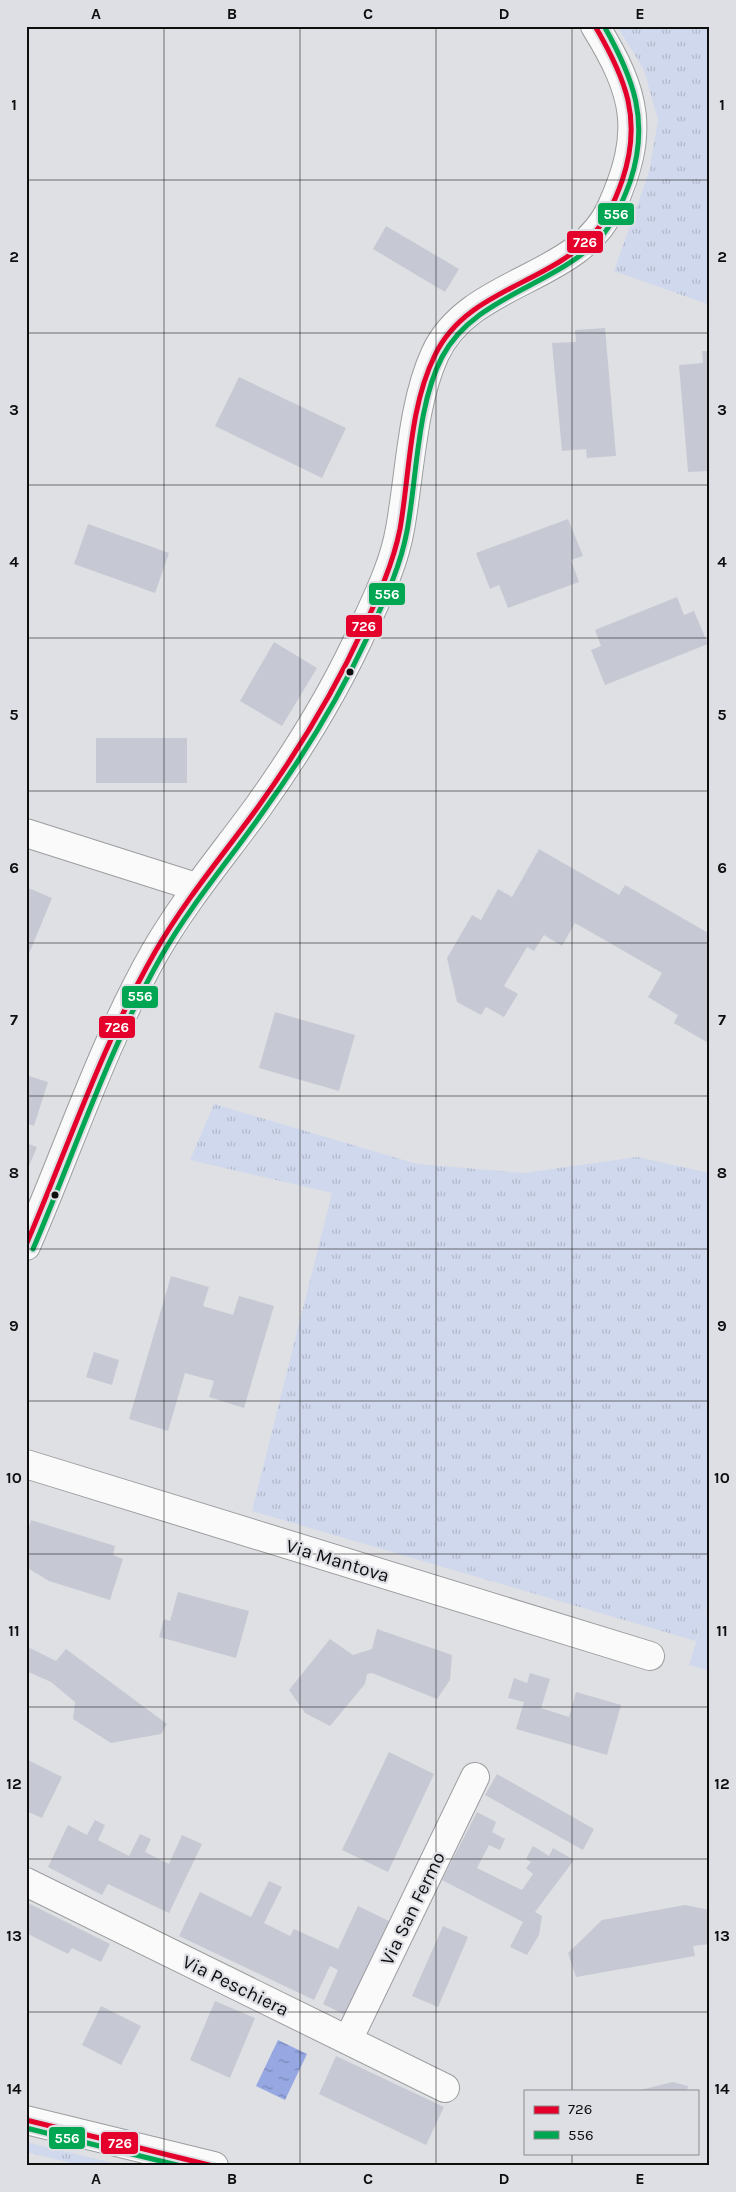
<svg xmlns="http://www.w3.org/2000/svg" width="736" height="2192" font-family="Karla,sans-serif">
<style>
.grass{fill:url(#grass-tufts)}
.park{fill:#d0d8ed}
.water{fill:url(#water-ripples)}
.building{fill:#c6c9d4}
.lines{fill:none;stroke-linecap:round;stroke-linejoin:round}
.minor-casing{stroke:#9c9d9f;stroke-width:30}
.major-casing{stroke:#9c9d9f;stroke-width:30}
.minor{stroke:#fafafb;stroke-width:28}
.major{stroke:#fafafb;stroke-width:28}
.bus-1-casing{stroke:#dedfe4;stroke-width:9}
.bus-2-casing{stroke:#dedfe4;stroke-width:9}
.bus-1{stroke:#e4002b;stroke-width:5}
.bus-2{stroke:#00a651;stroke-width:5}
.grid{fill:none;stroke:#0e0e0f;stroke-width:1;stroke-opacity:0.55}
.bus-dot{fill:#0e0e0f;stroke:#dedfe4;stroke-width:2}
.labels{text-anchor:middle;stroke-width:4.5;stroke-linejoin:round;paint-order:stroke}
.street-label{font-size:19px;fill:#0e0e0f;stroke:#dedfe4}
.line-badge{stroke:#dedfe4;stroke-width:2}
.badge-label{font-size:14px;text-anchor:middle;font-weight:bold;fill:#fff}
.neatline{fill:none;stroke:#0e0e0f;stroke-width:2}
.grid-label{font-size:16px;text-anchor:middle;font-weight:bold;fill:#0e0e0f}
</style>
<defs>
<pattern id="grass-tufts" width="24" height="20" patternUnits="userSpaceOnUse" patternTransform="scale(1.25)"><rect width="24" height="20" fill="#d0d8ed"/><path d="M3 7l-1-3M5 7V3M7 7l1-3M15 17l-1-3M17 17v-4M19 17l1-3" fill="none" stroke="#b1b8ca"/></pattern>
<pattern id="water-ripples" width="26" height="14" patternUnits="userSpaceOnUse" patternTransform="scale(1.25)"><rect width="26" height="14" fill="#96a7e2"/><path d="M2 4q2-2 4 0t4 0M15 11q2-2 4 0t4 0" fill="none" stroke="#7986b6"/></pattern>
</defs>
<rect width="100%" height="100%" fill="#dfe0e3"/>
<!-- grass -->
<path class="grass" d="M617,26H710V305L614,271L649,172L658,120L644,70Z
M214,1104L417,1164L524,1173L637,1157L710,1173V1597L696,1641L252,1511L332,1193L190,1160Z
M26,2142L125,2166H84L26,2152Z"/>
<!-- park -->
<path class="park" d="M710,1597V1671L689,1665Z"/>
<!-- water -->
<path class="water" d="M278,2040L307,2054L285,2100L256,2086Z"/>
<!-- building -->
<path class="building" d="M386,226L459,269L445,292L373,249Z
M605,328L616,456L587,458L586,449L562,451L552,343L576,342L575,330Z
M702,351H710V471L688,472L679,365L703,363Z
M239,377L346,428L322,478L215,426Z
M568,519L583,556L571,560L579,582L508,608L499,585L490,589L476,553Z
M88,524L169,553L155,593L74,564Z
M677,597L684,615L694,611L708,644L605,685L591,650L601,646L595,630Z
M274,642L317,668L282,726L240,701Z
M96,738H187V783H96Z
M539,849L619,895L625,885L710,934V1044L674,1023L678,1015L648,997L662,973L575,923L562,946L544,935L534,951L527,947L504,986L518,994L504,1017L486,1007L481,1015L457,1002L447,958L472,915L481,920L498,889L512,897Z
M26,887L52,898L26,961Z
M275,1012L355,1035L339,1091L259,1068Z
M26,1075L48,1082L34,1126L26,1123Z
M26,1143L37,1147L26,1173Z
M171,1276L209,1287L203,1306L233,1315L239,1296L274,1306L244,1408L209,1397L214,1381L185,1373L168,1431L129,1419Z
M94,1352L119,1360L112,1385L86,1377Z
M31,1520L115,1546L113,1555L123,1559L110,1600L49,1581L26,1567V1536Z
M178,1592L249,1611L236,1658L159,1637L164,1619L170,1621Z
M377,1629L452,1655L450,1680L437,1699L372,1673L367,1674L365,1684L330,1726L305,1713L289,1690L330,1639L353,1655L372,1649Z
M26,1646L56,1661L66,1649L167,1724L161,1734L111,1743L73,1719L75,1702L51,1682L26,1671Z
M530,1673L550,1679L541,1708L569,1717L576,1692L621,1705L607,1755L516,1729L524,1702L508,1698L514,1678L527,1683Z
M389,1752L434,1774L388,1872L342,1850Z
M26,1759L62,1777L42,1818L26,1811Z
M497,1774L594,1829L583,1850L485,1795Z
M477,1812L496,1822L492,1832L505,1839L500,1850L489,1845L477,1868L522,1890L533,1874L526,1868L531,1862L526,1859L533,1846L549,1856L553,1848L574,1860L535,1912L542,1916L539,1935L527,1955L510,1947L523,1922L442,1880Z
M95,1820L105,1825L98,1840L129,1856L140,1834L151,1839L145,1852L169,1864L182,1835L202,1844L169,1913L108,1884L102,1895L48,1867L68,1825L87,1835Z
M269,1881L282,1887L264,1923L290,1936L294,1929L338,1949L358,1906L393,1923L349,2017L323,2004L338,1970L330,1966L314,2000L179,1936L200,1892L251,1917Z
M26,1902L110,1944L101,1962L72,1948L68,1954L26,1933Z
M685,1905L710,1910V1944L693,1946L695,1956L576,1977L568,1953L602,1920Z
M443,1926L468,1937L438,2007L412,1996Z
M215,2001L255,2018L230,2078L190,2060Z
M101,2006L141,2026L121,2065L82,2045Z
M336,2056L444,2107L426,2145L319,2094Z
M673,2082L688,2086L687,2091H636Z"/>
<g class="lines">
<defs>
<path id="minor" d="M26,833L196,887
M26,1464L650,1656
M26,1882L445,2088
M348,2040L475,1777"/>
<path id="major" d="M26,1246C69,1148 102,1045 155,952C185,900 223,855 258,807C298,751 335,691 363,629C378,596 394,564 400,529C410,474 412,404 435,354C469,279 580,281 612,206C645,132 637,94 595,26
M26,2120L214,2166"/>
</defs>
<!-- minor casing -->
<use href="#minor" class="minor-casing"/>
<!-- major casing -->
<use href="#major" class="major-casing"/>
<!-- minor -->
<use href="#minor" class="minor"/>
<!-- major -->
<use href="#major" class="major"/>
<defs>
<path id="bus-1" d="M26,1245C68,1147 102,1045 155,952C185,900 223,855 258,807C298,751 334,692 363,629C378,597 393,564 400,529C410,472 409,408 435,355C467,288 551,285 596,231C608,217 616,198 622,181C643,120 626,79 595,26
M26,2120L213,2166"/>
<path id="bus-2" d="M33,1249C75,1151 109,1048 162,955C192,903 231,858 265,809C304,755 339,698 367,638C383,603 400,569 407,531C417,477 417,405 442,357C475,295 554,287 600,238C614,223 623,201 630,182C650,122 634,79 604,26
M26,2128L181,2166"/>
</defs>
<!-- bus-1 casing -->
<use href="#bus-1" class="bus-1-casing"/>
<!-- bus-2 casing -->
<use href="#bus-2" class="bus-2-casing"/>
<!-- bus-1 -->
<use href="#bus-1" class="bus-1"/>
<!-- bus-2 -->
<use href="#bus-2" class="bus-2"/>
</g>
<!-- grid -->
<path class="grid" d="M164,26V2166M300,26V2166M436,26V2166M572,26V2091M26,180H710M26,333H710M26,485H710M26,638H710M26,791H710M26,943H710M26,1096H710M26,1249H710M26,1401H710M26,1554H710M26,1707H710M26,1859H710M26,2012H710M572,2153V2166"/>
<!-- markers -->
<g class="bus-dot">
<circle cx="350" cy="672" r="4.5"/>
<circle cx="55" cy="1195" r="4.5"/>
</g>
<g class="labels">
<!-- street labels -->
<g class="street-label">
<text transform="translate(338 1560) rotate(17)" y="7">Via Mantova</text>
<text transform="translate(412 1908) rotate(-64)" y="7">Via San Fermo</text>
<text transform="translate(236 1985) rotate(26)" y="7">Via Peschiera</text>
</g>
</g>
<g class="line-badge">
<rect x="597" y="202" width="38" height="24" rx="5" fill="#00a651"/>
<rect x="566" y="230" width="38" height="24" rx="5" fill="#e4002b"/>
<rect x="368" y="582" width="38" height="24" rx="5" fill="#00a651"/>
<rect x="345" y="614" width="38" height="24" rx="5" fill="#e4002b"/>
<rect x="121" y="985" width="38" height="24" rx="5" fill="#00a651"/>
<rect x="98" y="1015" width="38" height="24" rx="5" fill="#e4002b"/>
<rect x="48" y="2126" width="38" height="24" rx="5" fill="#00a651"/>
<rect x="100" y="2131" width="39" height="24" rx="5" fill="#e4002b"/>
</g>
<g class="badge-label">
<text x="616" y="219">556</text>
<text x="585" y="247">726</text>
<text x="387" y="599">556</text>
<text x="364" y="631">726</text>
<text x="140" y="1001">556</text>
<text x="117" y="1032">726</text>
<text x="67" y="2143">556</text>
<text x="120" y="2148">726</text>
</g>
<!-- border -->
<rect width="736" height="2192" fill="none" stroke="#dedfe4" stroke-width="55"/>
<!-- legend -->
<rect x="524" y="2090" width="175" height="65" fill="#dedfe4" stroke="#8b8b8f"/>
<rect x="534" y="2106" width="25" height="8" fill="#e4002b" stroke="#8b8b8f"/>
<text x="568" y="2114" font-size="15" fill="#0e0e0f">726</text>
<rect x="534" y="2131" width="25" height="8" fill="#00a651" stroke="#8b8b8f"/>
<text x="568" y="2140" font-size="15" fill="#0e0e0f">556</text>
<rect x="28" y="28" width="680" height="2136" class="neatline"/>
<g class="grid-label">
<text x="96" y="19">A</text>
<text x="232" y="19">B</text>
<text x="368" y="19">C</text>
<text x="504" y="19">D</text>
<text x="640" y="19">E</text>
<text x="14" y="110">1</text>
<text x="722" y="110">1</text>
<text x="14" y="262">2</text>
<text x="722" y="262">2</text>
<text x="14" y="415">3</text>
<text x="722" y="415">3</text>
<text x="14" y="567">4</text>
<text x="722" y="567">4</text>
<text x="14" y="720">5</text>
<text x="722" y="720">5</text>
<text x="14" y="873">6</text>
<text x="722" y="873">6</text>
<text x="14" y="1025">7</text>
<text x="722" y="1025">7</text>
<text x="14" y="1178">8</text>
<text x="722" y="1178">8</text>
<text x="14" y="1331">9</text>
<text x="722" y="1331">9</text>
<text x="14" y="1483">10</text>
<text x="722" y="1483">10</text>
<text x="14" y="1636">11</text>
<text x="722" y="1636">11</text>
<text x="14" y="1789">12</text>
<text x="722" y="1789">12</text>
<text x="14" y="1941">13</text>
<text x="722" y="1941">13</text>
<text x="14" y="2094">14</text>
<text x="722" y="2094">14</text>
<text x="96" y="2184">A</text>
<text x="232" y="2184">B</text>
<text x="368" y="2184">C</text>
<text x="504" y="2184">D</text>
<text x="640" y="2184">E</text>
</g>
</svg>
